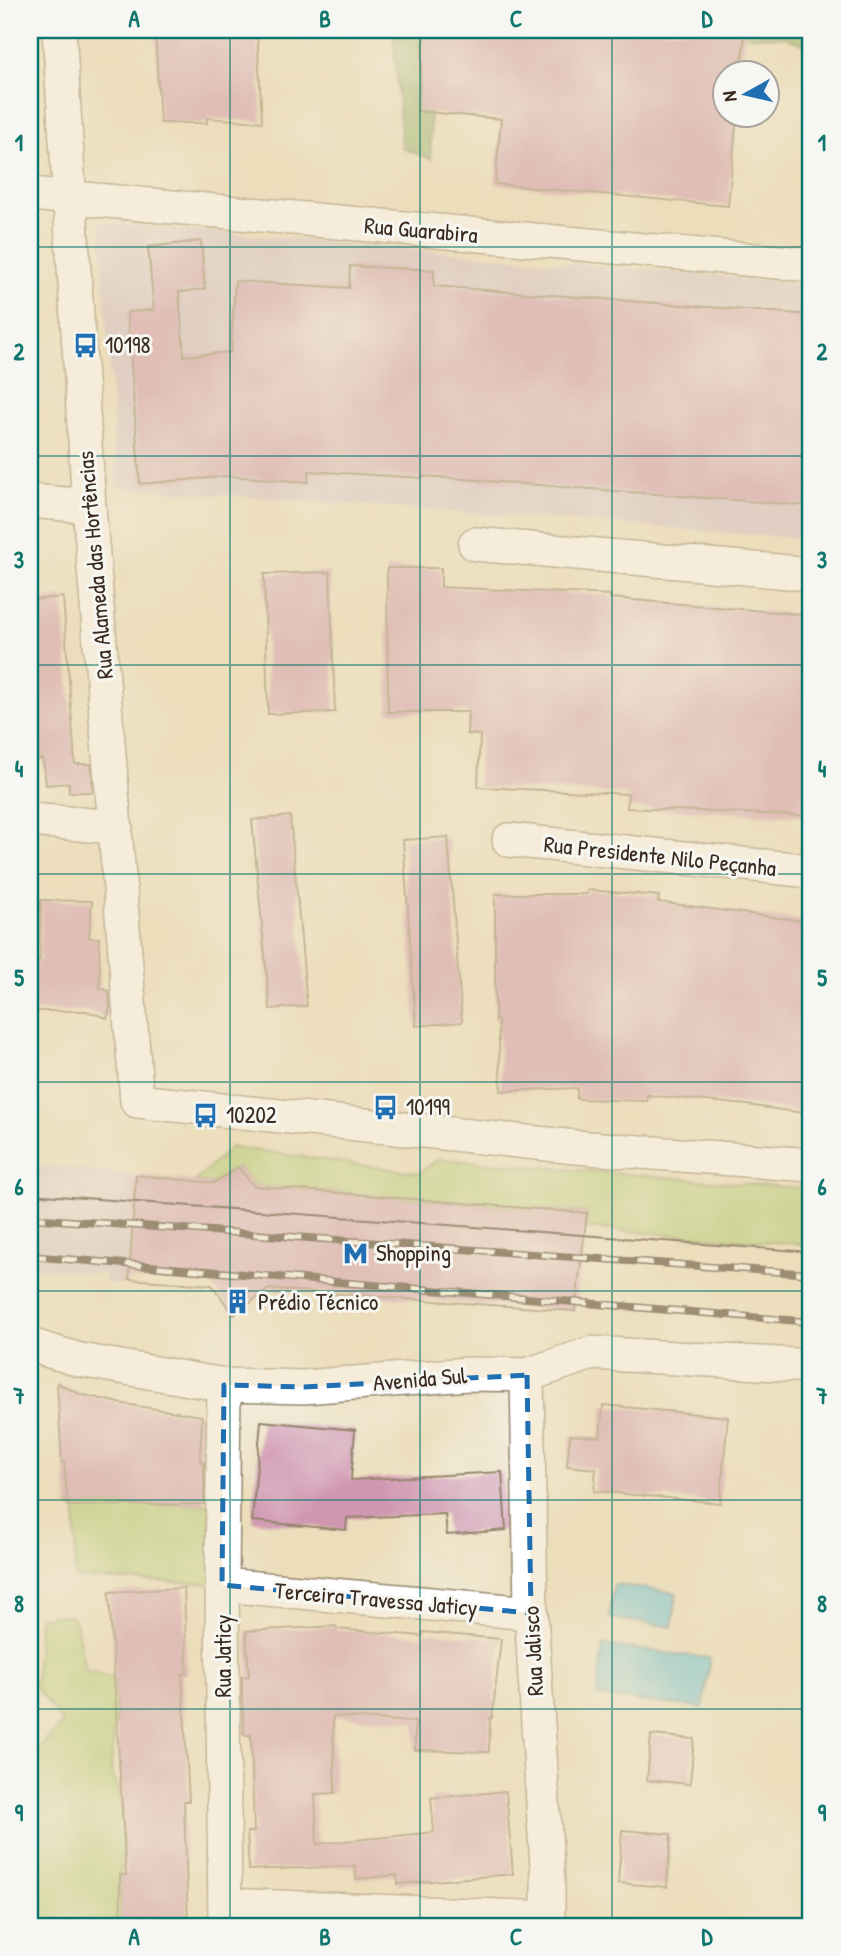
<svg xmlns="http://www.w3.org/2000/svg" width="841" height="1956" font-family="'Patrick Hand',sans-serif">
<style>
.industrial{fill:#d1bdc9}
.green{fill:#b0cb71;stroke:#767a48;stroke-width:2}
.forest{fill:#8caf63;stroke:#646c40;stroke-width:2}
.water{fill:#58bed6;stroke:#4a747a;stroke-width:2}
.building{fill:#d097b0}
.lines{fill:none;stroke-linecap:round;stroke-linejoin:round}
.minor-casing{stroke:#94846c;stroke-width:36}
.minor{stroke:#fff;stroke-width:33}
.tram{stroke:#3b2a1e;stroke-width:2}
.rail-casing{stroke:#3b2a1e;stroke-width:8}
.rail{stroke:#f6f6f2;stroke-width:5;stroke-dasharray:16;stroke-linecap:butt}
.marked{fill:none;stroke:#1f6fb2;stroke-width:5;stroke-dasharray:14 9;stroke-linejoin:round}
.grid{fill:none;stroke:#0f766e;stroke-width:2;stroke-opacity:0.55}
.labels{text-anchor:middle;stroke-width:6;stroke-linejoin:round;paint-order:stroke}
.street-label{font-size:23px;fill:#3b2a1e;stroke:#f6f6f2}
.poi-label{font-size:23px;fill:#3b2a1e;stroke:#f6f6f2;text-anchor:start}
.neatline{fill:none;stroke:#0f766e;stroke-width:2.5}
.grid-label{font-size:23px;text-anchor:middle;font-weight:bold;fill:#0f766e}
</style>
<rect width="100%" height="100%" fill="#f6f6f2"/>
<filter id="ink" filterUnits="userSpaceOnUse"><feTurbulence type="fractalNoise" baseFrequency=".0143" numOctaves="2"/><feDisplacementMap in="SourceGraphic" scale="14" xChannelSelector="R" yChannelSelector="G"/><feConvolveMatrix kernelMatrix="1 2 1 2 8 2 1 2 1" color-interpolation-filters="sRGB"/></filter>
<filter id="wash" filterUnits="userSpaceOnUse"><feTurbulence type="fractalNoise" baseFrequency=".00686" numOctaves="4" result="noise"/><feDisplacementMap in="SourceGraphic" scale="28" xChannelSelector="R" yChannelSelector="G"/><feGaussianBlur stdDeviation="1.57" result="paint"/><feColorMatrix in="noise" values="0 0 0 0 0 0 0 0 0 0 0 0 0 0 0 0 0 1.4 0 .05"/><feComposite in="paint" operator="in"/></filter>
<g filter="url(#wash)">
<rect width="100%" height="100%" fill="#ecdebb"/>
<!-- industrial -->
<path class="industrial" d="M100,222L811,284V539L117,487Z
M30,1164L136,1175L128,1285L106,1284L103,1274L30,1268Z"/>
<!-- green -->
<path class="green" d="M231,1147L420,1173L438,1159L811,1189V1245L585,1228L587,1213L254,1186L238,1167L214,1183L195,1181Z
M212,1504L214,1584L75,1578L76,1511L68,1506Z
M70,1615L76,1622L85,1670L114,1678L116,1715L111,1769L122,1805L124,1843L120,1875L121,1926H54L30,1916V1883L39,1869L30,1826V1758L63,1723L35,1687L39,1617Z"/>
<!-- forest -->
<path class="forest" d="M393,30H428L431,159L402,148Z
M714,30H811V47L785,37L739,36Z"/>
<!-- water -->
<path class="water" d="M614,1584L677,1593L672,1627L609,1618Z
M603,1645L710,1658L703,1708L597,1696Z"/>
<g id="blocks">
<!-- building -->
<path class="building" d="M155,30H257L262,122L207,118V123H160Z
M425,30H745L741,74H725V116H737L728,206L495,184L501,119L417,111Z
M201,241L205,289L179,292L184,356L231,352L235,281L349,288L350,266L434,270V286L811,315V506L424,476V478L309,471L308,482L231,476L140,484L127,312L154,310L148,247Z
M387,568H441V587L610,595V598L811,615L810,816L627,808L628,794L478,787L480,735L467,734L468,712H388Z
M330,572L335,712L268,714L264,574Z
M63,597L75,764H91L93,792H69V783L46,785L43,759L36,760L30,675V600Z
M290,816L307,1006L270,1009L252,820Z
M448,837L462,1022L416,1026L403,840Z
M588,890L659,896L658,902L811,922V1114L747,1105L647,1095V1101L577,1099V1088L501,1091L498,1020H495V894H587Z
M41,900L92,901L89,938H99L100,988L109,991L110,1007L107,1018L86,1011H30V959L40,960Z
M238,1167L254,1186L587,1213L575,1311L269,1289L234,1315L212,1285L129,1279L136,1175L214,1183Z
M57,1383L80,1394L124,1404L202,1416L200,1462H204V1504L68,1506L64,1463H62Z
M603,1405L728,1417L720,1503L594,1491L596,1469L567,1466L570,1435L600,1437Z
M261,1421L355,1430L351,1480L502,1472L506,1530L447,1535L445,1514L347,1518L346,1530L252,1521Z
M184,1588L187,1674H182L189,1801H184L188,1926H121L120,1875H126L109,1592Z
M336,1626L337,1629L422,1636L423,1632L501,1639L492,1718H490L489,1752L415,1750V1722L333,1716L335,1793L315,1794L317,1844L434,1832L431,1798L506,1791L513,1874L398,1884L397,1875L356,1879L355,1866L249,1870L247,1832H254L251,1735H244L242,1690V1677L249,1676L246,1631Z
M651,1735L694,1739L690,1784L647,1780Z
M622,1830L671,1834L667,1887L618,1883Z"/>
</g>
</g>
<g filter="url(#ink)">
<use href="#blocks" fill-opacity="0" stroke="#94846c" stroke-width="2"/>
<g class="lines">
<defs>
<path id="minor" d="M59,30L89,506L137,1101L575,1147L811,1165
M30,194L811,265
M30,501L89,506
M475,544L811,574
M30,820L116,827
M509,840L811,871
M30,1345L80,1360L224,1385L304,1387L468,1374L527,1375L592,1353L811,1366
M527,1375L531,1613L548,1882V1926
M224,1385L222,1585L225,1926
M222,1585L531,1613
M225,1905L548,1918"/>
</defs>
<!-- minor casing -->
<use href="#minor" class="minor-casing"/>
<!-- minor -->
<use href="#minor" class="minor"/>
<!-- tram -->
<path class="tram" d="M30,1194L811,1252"/>
<defs>
<path id="rail" d="M30,1218L811,1274
M30,1256L811,1322"/>
</defs>
<!-- rail casing -->
<use href="#rail" class="rail-casing"/>
<!-- rail -->
<use href="#rail" class="rail"/>
</g>
</g>
<!-- marked area -->
<path d="M0 0H841V1956H0ZM527,1375L531,1613L222,1585L224,1385L304,1387Z" fill="#ecdebb" fill-opacity=".55" fill-rule="evenodd"/>
<path class="marked" d="M527,1375L531,1613L222,1585L224,1385L304,1387Z"/>
<!-- grid -->
<path class="grid" d="M230,30V1926M420,30V1926M612,30V1926M30,247H811M30,456H811M30,665H811M30,874H811M30,1082H811M30,1291H811M30,1500H811M30,1709H811"/>
<!-- icons -->
<defs>
<symbol id="bus-bare" viewBox="-9 -9 18 18"><path d="M-5-6H5V4H4V6H2V4H-2V6H-4V4H-5ZM-3.5-4V0h7V-4ZM-3.5 1.2v1.5H-2V1.2ZM2 1.2v1.5H3.5V1.2Z" fill="#1f6fb2" stroke="#f6f6f2" stroke-width="2.5" paint-order="stroke"/></symbol>
<symbol id="metro-bare" viewBox="-9 -9 18 18"><path d="M-5.5 5V-5H-3L0 0L3-5H5.5V5H3V-.5L0 4L-3-.5V5Z" fill="#1f6fb2" stroke="#f6f6f2" stroke-width="2.5" paint-order="stroke"/></symbol>
<symbol id="building-bare" viewBox="-9 -9 18 18"><path d="M-4-6H4V6H1V3H-1V6H-4ZM-2.5-4.3h1.7v1.8h-1.7ZM.8-4.3h1.7v1.8H.8ZM-2.5-1h1.7V.8h-1.7ZM.8-1h1.7V.8H.8Z" fill="#1f6fb2" stroke="#f6f6f2" stroke-width="2.5" paint-order="stroke"/></symbol>
</defs>
<g fill-rule="evenodd">
<use href="#bus-bare" x="68" y="328" width="35" height="35"/>
<use href="#bus-bare" x="368" y="1090" width="35" height="35"/>
<use href="#bus-bare" x="188" y="1098" width="35" height="35"/>
<use href="#metro-bare" x="338" y="1236" width="35" height="35"/>
<use href="#building-bare" x="220" y="1284" width="35" height="35"/>
</g>
<g class="labels">
<!-- street labels -->
<g class="street-label">
<text transform="translate(421 230) rotate(5)" y="8">Rua Guarabira</text>
<text transform="translate(95 565) rotate(-95)" y="8">Rua Alameda das Hortências</text>
<text transform="translate(660 856) rotate(6)" y="8">Rua Presidente Nilo Peçanha</text>
<text transform="translate(420 1379) rotate(-5)" y="8">Avenida Sul</text>
<text transform="translate(376 1599) rotate(5)" y="8">Terceira Travessa Jaticy</text>
<text transform="translate(533 1651) rotate(-93)" y="8">Rua Jalisco</text>
<text transform="translate(223 1656) rotate(-90)" y="8">Rua Jaticy</text>
</g>
<!-- poi labels -->
<g class="poi-label">
<text x="105" y="353">10198</text>
<text x="406" y="1115">10199</text>
<text x="226" y="1123">10202</text>
<text x="376" y="1261">Shopping</text>
<text x="258" y="1310">Prédio Técnico</text>
</g>
</g>
<!-- margin -->
<rect width="841" height="1956" fill="none" stroke="#f6f6f2" stroke-width="77"/>
<!-- north arrow -->
<g transform="translate(746 94) rotate(262)"><circle r="33" fill="#f6f6f2" stroke="#aba49d" stroke-width="2"/>
<path d="M0-5L12 26L0 18L-12 26Z" fill="#1f6fb2"/>
<text y="-10" font-size="19" font-weight="bold" text-anchor="middle" fill="#3b2a1e">N</text>
</g>
<rect x="38" y="38" width="764" height="1880" class="neatline"/>
<g class="grid-label">
<text x="134" y="27">A</text>
<text x="325" y="27">B</text>
<text x="516" y="27">C</text>
<text x="707" y="27">D</text>
<text x="19" y="151">1</text>
<text x="822" y="151">1</text>
<text x="19" y="360">2</text>
<text x="822" y="360">2</text>
<text x="19" y="568">3</text>
<text x="822" y="568">3</text>
<text x="19" y="777">4</text>
<text x="822" y="777">4</text>
<text x="19" y="986">5</text>
<text x="822" y="986">5</text>
<text x="19" y="1195">6</text>
<text x="822" y="1195">6</text>
<text x="19" y="1404">7</text>
<text x="822" y="1404">7</text>
<text x="19" y="1612">8</text>
<text x="822" y="1612">8</text>
<text x="19" y="1821">9</text>
<text x="822" y="1821">9</text>
<text x="134" y="1945">A</text>
<text x="325" y="1945">B</text>
<text x="516" y="1945">C</text>
<text x="707" y="1945">D</text>
</g>
</svg>
